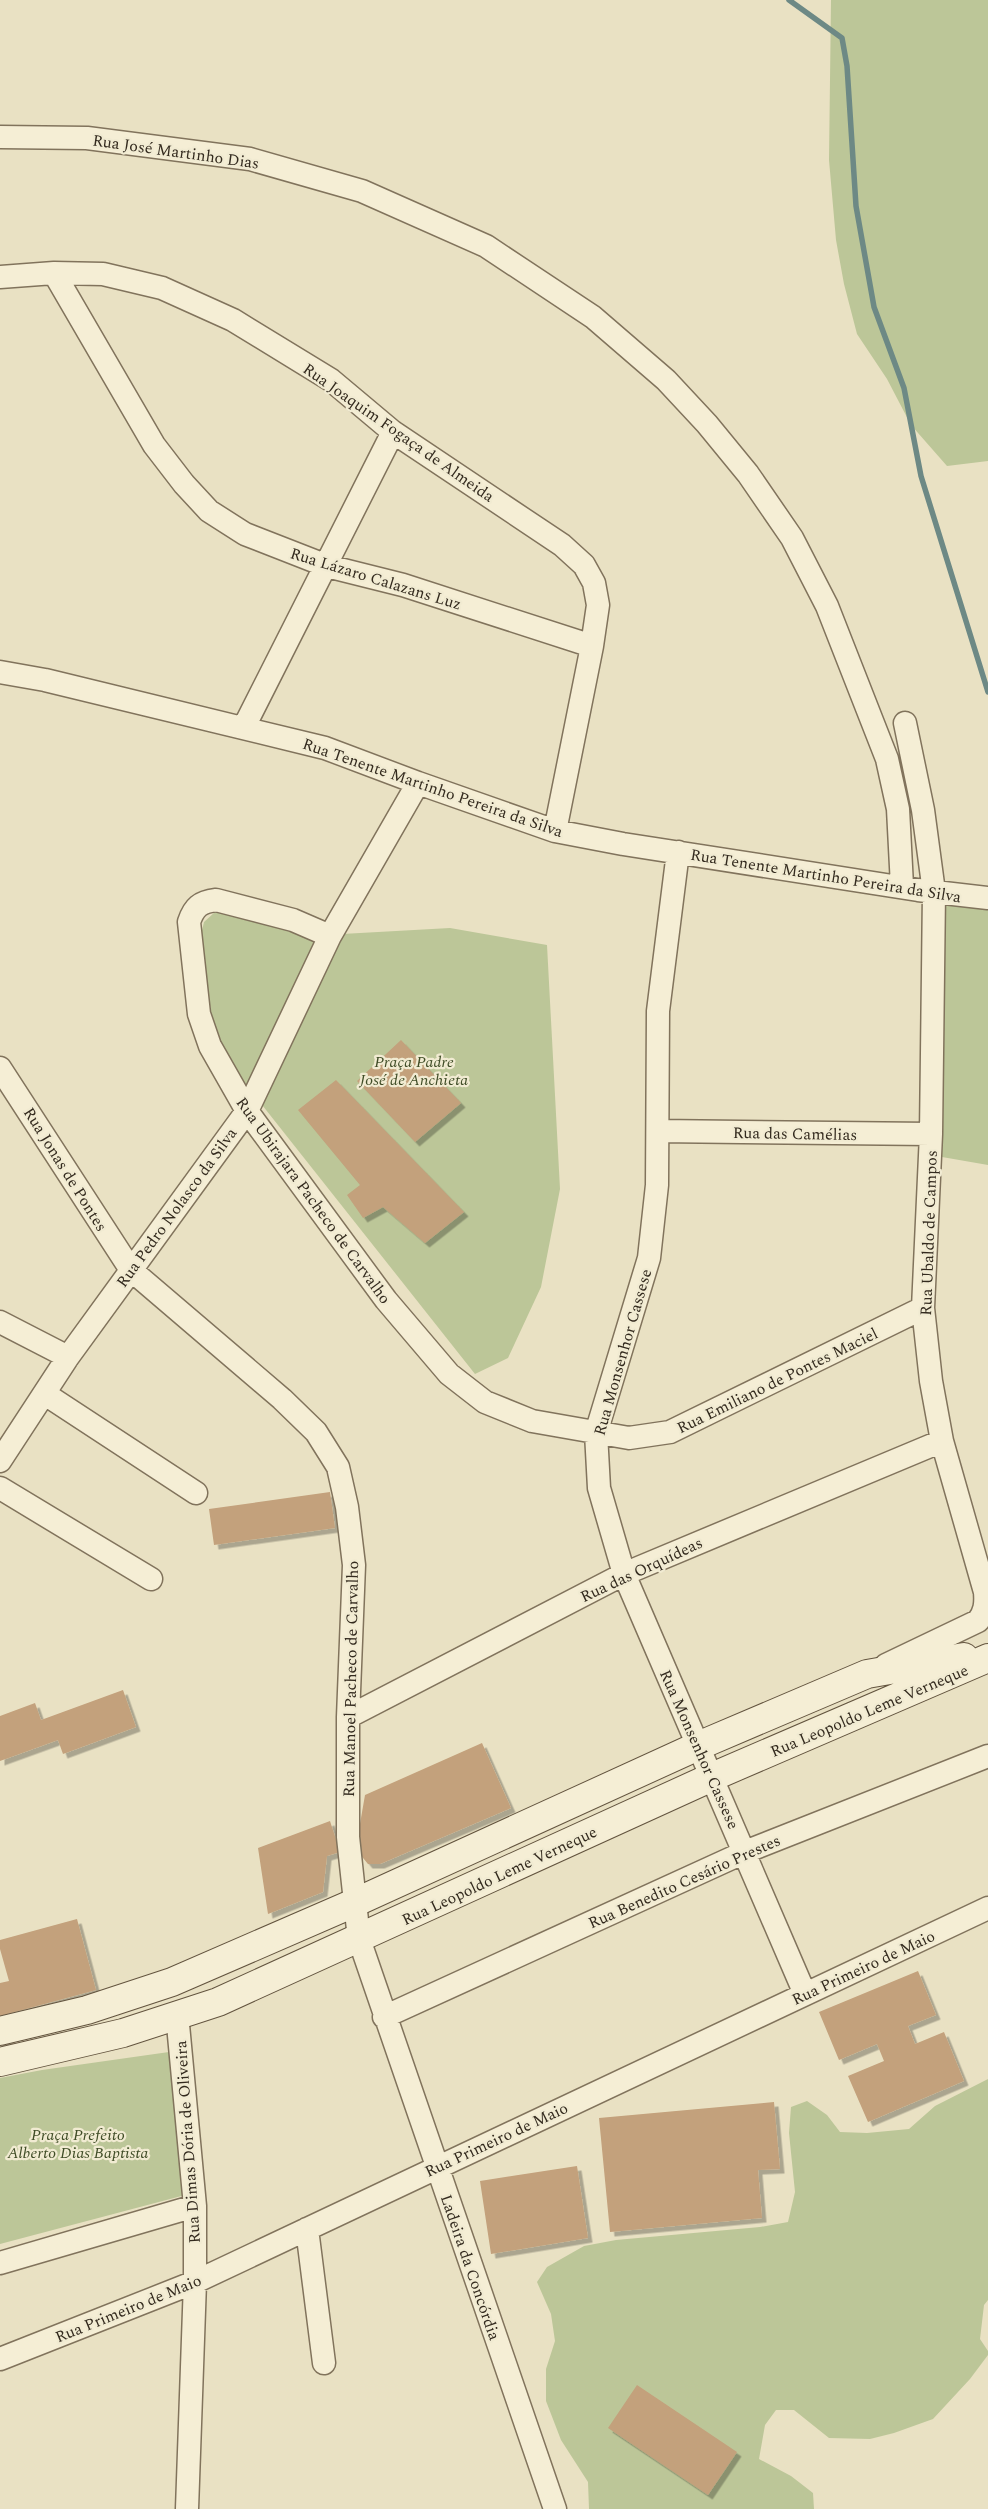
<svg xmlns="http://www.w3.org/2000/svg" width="988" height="2509" font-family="Spectral,serif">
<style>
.green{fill:#bcc698}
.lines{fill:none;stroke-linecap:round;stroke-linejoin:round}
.stream{stroke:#6d8985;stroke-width:5.5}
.building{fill:#c3a17c;filter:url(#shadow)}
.minor-casing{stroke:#81735c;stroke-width:25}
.secondary-casing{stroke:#63543f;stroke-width:30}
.minor{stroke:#f5eed5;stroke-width:22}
.secondary{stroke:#f5eed5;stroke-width:28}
.labels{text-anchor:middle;stroke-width:4.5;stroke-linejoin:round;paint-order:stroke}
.street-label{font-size:16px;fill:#332a1e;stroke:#f1ebd2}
.park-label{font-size:16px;font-style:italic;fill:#404d27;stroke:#f1ebd2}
</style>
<defs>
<filter id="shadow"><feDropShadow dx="4.5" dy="4.5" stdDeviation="0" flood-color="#0004"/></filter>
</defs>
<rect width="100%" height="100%" fill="#e9e1c3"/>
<!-- green -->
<path class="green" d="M831,0H988V461L947,466L911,425L887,379L857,334L844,284L836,240L829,160Z
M945,904L988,910V1165L942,1157Z
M215,912L235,913L342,934L450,928L547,945L560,1189L541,1287L508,1358L475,1374L221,1053L213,1025L200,939L204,922Z
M176,2051L189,2194L0,2244V2078L42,2070Z
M988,2079V2300L984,2305L980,2339L988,2351V2355L970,2379L933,2419L894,2433L870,2439L829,2438L794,2410H776L765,2425L759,2459L791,2476L813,2493L814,2509H589L588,2482L561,2440L546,2401V2369L555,2341L551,2314L537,2282L547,2267L584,2246L616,2240L760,2227L788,2222L795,2192L789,2133L791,2107L807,2101L827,2115L840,2132L867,2133L909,2129L935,2106Z"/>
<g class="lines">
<!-- stream -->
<path class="stream" d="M789,0L842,38L847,66L856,206L874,307L904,388L921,476L988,692"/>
</g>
<!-- building -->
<path class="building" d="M401,1040L461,1103L415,1142L357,1081Z
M336,1080L464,1212L425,1243L383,1207L363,1218L347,1195L360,1185L298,1110Z
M330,1492L335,1528L214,1545L209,1509Z
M123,1690L136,1727L63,1754L58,1740L0,1761V1716L35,1703L41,1720Z
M482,1743L511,1808L380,1864H368L359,1853L357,1841L365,1795Z
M330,1821L340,1852L327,1856L323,1892L268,1914L258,1848Z
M77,1919L96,1990L0,2016V1983L9,1981L0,1949V1940Z
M918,1971L936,2015L908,2026L915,2044L944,2032L964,2081L868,2122L848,2076L884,2061L877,2044L839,2060L819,2012Z
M774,2102L780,2169L758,2170L762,2218L610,2232L599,2118Z
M577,2166L588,2238L491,2254L480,2181Z
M637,2385L737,2452L708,2495L608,2428Z"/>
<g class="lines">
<defs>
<path id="minor" d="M0,137L87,138L250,159L362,191L486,246L593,317L666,380L707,424L748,474L792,538L827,606L887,759L898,809L902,886
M54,273L154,445L184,484L209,511L245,534L327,566L403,585L592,646
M0,277L54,273L103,274L162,288L233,320L331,380L393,432L562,545L584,565L594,583L598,605L592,646L555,831
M0,672L45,680L325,748L418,783L555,831L623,844L918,890L988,898
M244,727L393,432
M678,852L658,1011L657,1185L649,1258L596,1433L599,1488L624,1574L805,1994
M330,936L293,920L216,900C200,902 194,907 189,922L199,1014L210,1046L247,1111L386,1300L449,1374L485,1402L532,1421L629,1438L670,1432L923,1308
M0,1068L131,1270L282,1399L316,1432L338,1467L347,1507L354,1565L348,1717V1837L359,1939L555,2509
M658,1131L931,1134
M0,1322L68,1357
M45,1394L196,1493
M0,1461L68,1357L247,1111L330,936L418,783
M0,1488L151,1579
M886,1665L978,1621C985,1612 986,1604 985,1592L942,1441L931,1381L923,1308L931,1134L934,892L923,810L905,723
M348,1717L624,1574L942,1441
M177,2014L195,2206V2282L187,2509
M384,2017L745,1852L988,1756
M307,2229L324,2363
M0,2263L195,2206
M0,2359L195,2282L988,1908"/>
<path id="secondary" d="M0,2031L87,2010L172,1982L354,1903L698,1746L867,1674L964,1657
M0,2062L123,2033L218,2002L712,1777L988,1658"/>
</defs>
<!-- minor casing -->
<use href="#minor" class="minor-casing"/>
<!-- secondary casing -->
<use href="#secondary" class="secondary-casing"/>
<!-- minor -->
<use href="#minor" class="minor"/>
<!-- secondary -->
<use href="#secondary" class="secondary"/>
</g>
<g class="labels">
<!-- street labels -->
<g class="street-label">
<text transform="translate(176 151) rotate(8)" y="6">Rua José Martinho Dias</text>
<text transform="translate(399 432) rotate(35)" y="6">Rua Joaquim Fogaça de Almeida</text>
<text transform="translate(376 578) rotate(17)" y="6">Rua Lázaro Calazans Luz</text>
<text transform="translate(433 787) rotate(19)" y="6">Rua Tenente Martinho Pereira da Silva</text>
<text transform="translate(826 875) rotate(9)" y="6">Rua Tenente Martinho Pereira da Silva</text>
<text transform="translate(795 1133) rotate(1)" y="6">Rua das Camélias</text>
<text transform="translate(66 1169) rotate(58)" y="6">Rua Jonas de Pontes</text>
<text transform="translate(314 1200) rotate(54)" y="6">Rua Ubirajara Pacheco de Carvalho</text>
<text transform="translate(176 1207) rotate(-54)" y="6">Rua Pedro Nolasco da Silva</text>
<text transform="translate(928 1233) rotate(-88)" y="6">Rua Ubaldo de Campos</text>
<text transform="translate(622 1352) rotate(-74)" y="6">Rua Monsenhor Cassese</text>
<text transform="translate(777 1380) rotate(-26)" y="6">Rua Emiliano de Pontes Maciel</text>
<text transform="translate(641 1569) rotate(-25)" y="6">Rua das Orquídeas</text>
<text transform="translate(350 1679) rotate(-89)" y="6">Rua Manoel Pacheco de Carvalho</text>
<text transform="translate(869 1710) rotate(-23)" y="6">Rua Leopoldo Leme Verneque</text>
<text transform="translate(700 1749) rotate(66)" y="6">Rua Monsenhor Cassese</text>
<text transform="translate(499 1875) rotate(-25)" y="6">Rua Leopoldo Leme Verneque</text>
<text transform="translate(684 1881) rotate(-24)" y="6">Rua Benedito Cesário Prestes</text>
<text transform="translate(863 1967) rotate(-25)" y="6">Rua Primeiro de Maio</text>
<text transform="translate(496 2139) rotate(-25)" y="6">Rua Primeiro de Maio</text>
<text transform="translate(187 2142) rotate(-94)" y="6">Rua Dimas Dória de Oliveira</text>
<text transform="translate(471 2267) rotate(71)" y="6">Ladeira da Concórdia</text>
<text transform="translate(128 2308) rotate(-22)" y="6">Rua Primeiro de Maio</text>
</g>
<!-- park labels -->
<g class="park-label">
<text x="414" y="1067">Praça Padre<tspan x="414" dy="18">José de Anchieta</tspan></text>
<text x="78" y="2140">Praça Prefeito<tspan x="78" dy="18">Alberto Dias Baptista</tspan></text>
</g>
</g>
</svg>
